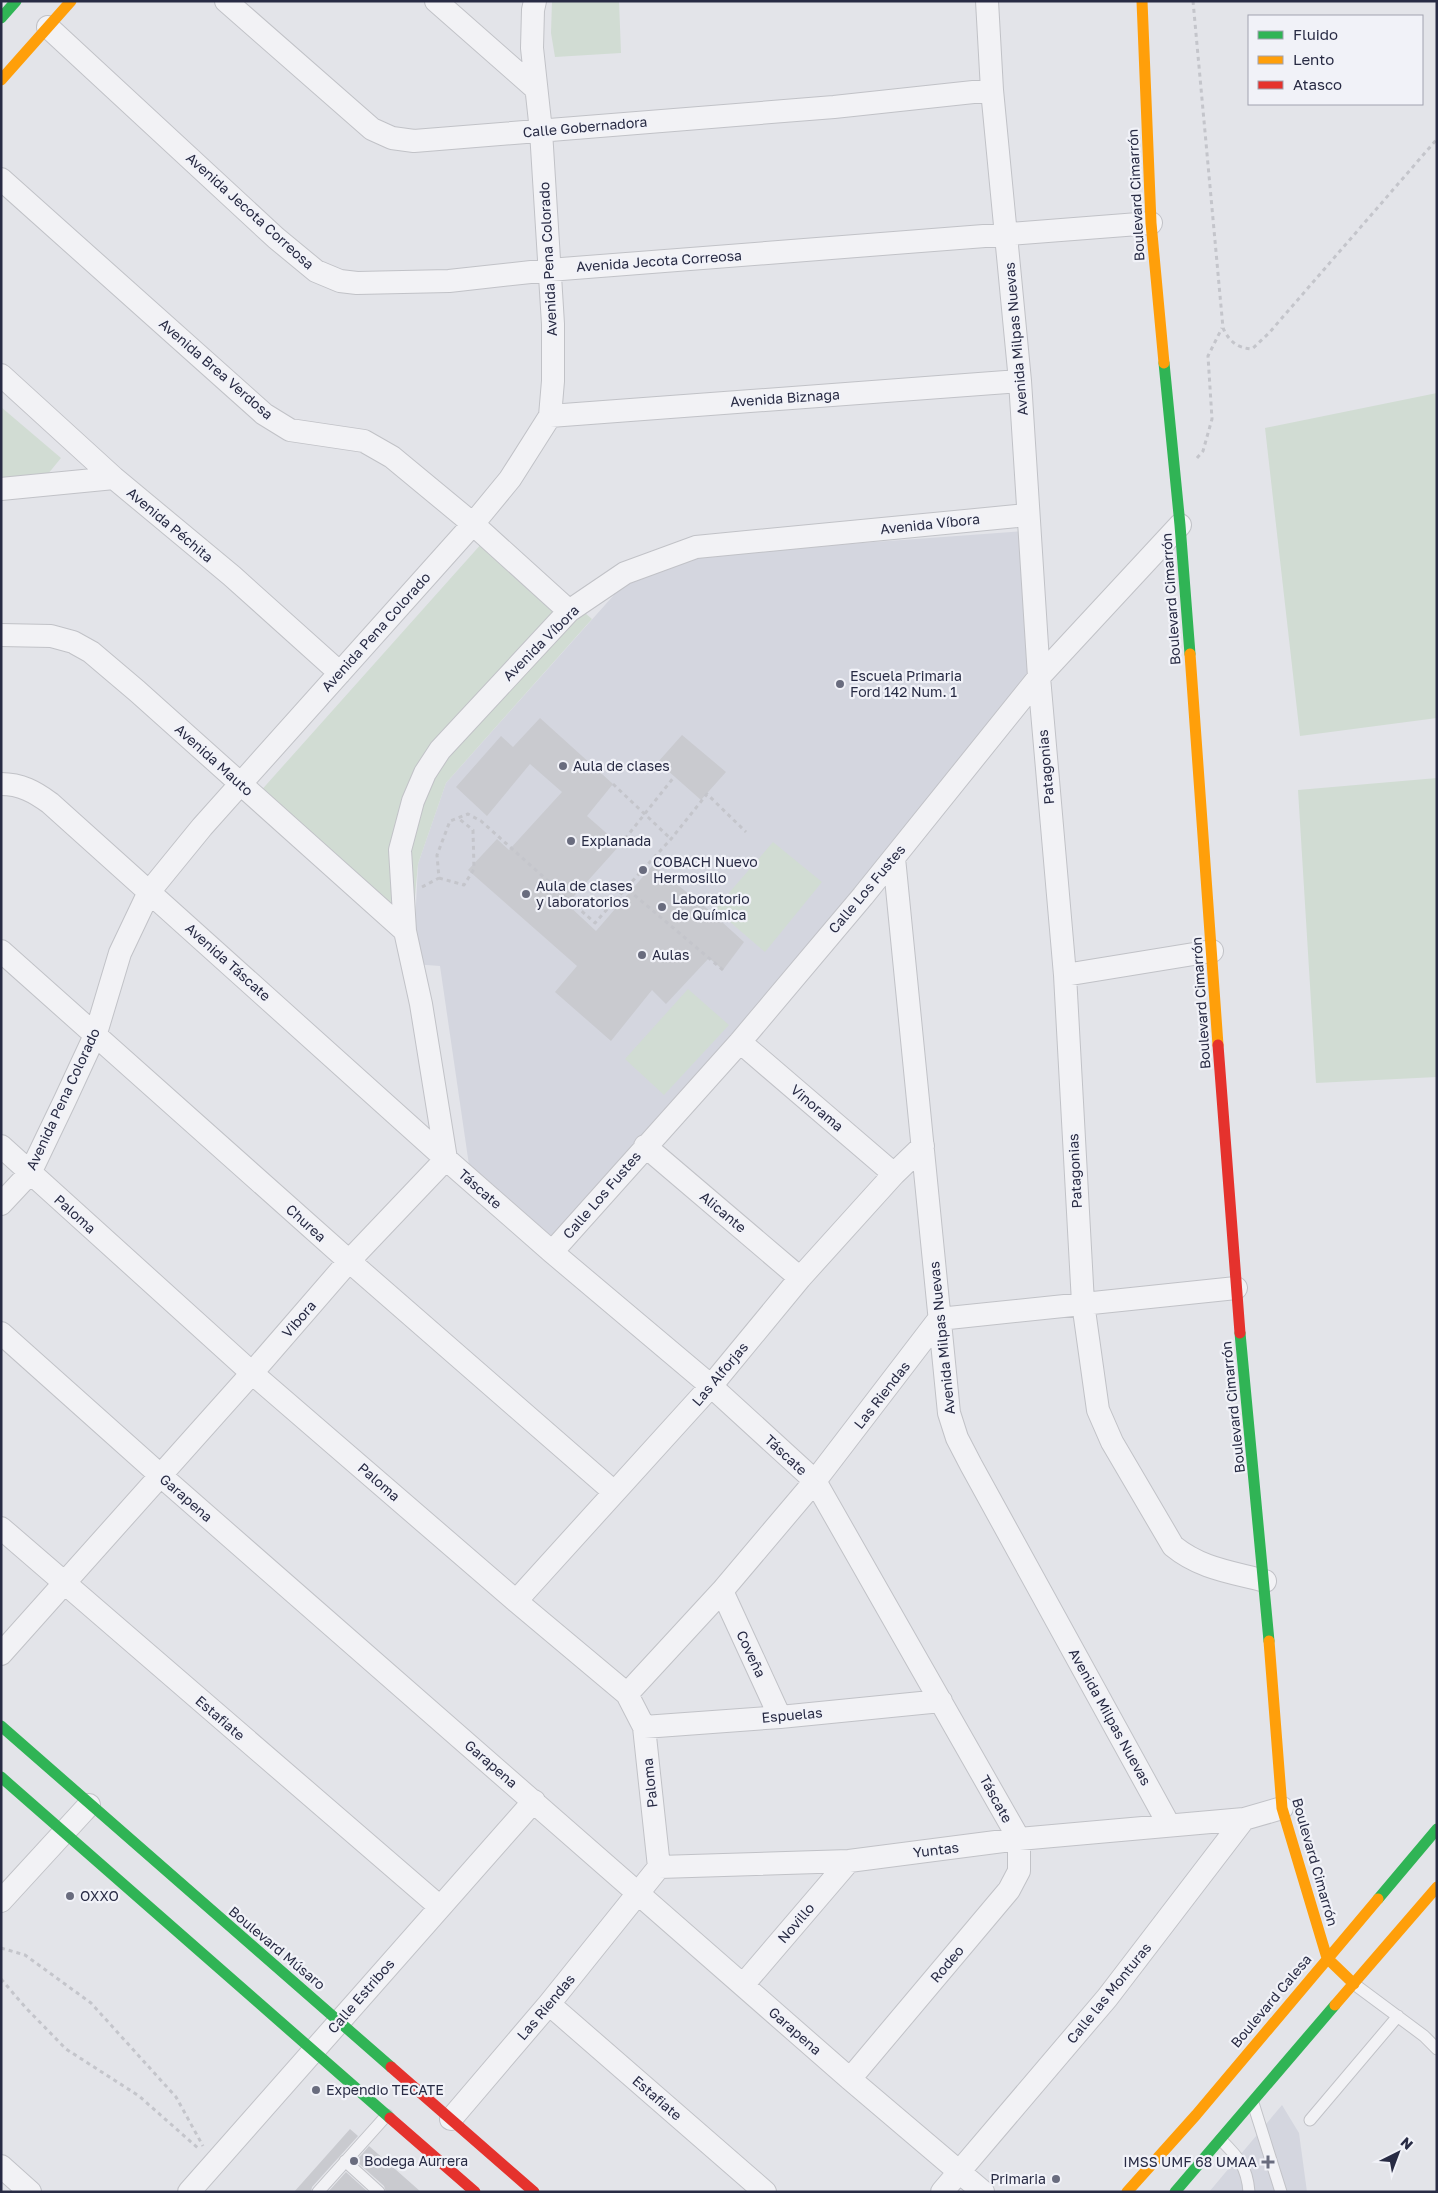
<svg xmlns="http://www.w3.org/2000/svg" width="1438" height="2193" font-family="'Golos Text',sans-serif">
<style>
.built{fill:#d4d6df}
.green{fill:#d1dcd3}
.building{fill:#c9cacf}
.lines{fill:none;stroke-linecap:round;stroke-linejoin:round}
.lane-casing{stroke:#c1c2c7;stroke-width:13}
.street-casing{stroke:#c1c2c7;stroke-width:24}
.path{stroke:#c4c5cb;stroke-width:3;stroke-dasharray:4 4;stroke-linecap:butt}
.lane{stroke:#f2f2f5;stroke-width:11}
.street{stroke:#f2f2f5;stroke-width:22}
.fast{stroke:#30b455;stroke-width:11}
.slow{stroke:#ff9f0a;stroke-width:11}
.jam{stroke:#e5322d;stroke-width:11}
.poi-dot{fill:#696c7e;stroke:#f1f2f8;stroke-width:2}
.labels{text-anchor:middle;stroke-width:4.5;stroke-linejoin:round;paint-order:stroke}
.street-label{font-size:14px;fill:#282b44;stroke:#f1f2f8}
.poi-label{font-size:14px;fill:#282b44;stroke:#f1f2f8;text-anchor:start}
</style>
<rect width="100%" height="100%" fill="#e3e4e9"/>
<!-- built -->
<path class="built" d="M1040,530L1046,659L560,1243L469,1165L440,966L413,964L418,864L446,783L630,577L698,555Z
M1282,2105L1299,2133L1307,2192H1209Z"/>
<!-- green -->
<path class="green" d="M552,1H619L621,53L555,57L551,33Z
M1437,393V718L1300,736L1265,428Z
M1,407L61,458L43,480L1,483Z
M491,533L592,619L446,783L418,864L411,939L258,794Z
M1437,778V1077L1316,1083L1298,790Z
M773,842L822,882L765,952L715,909Z
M688,989L729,1025L664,1095L625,1059Z"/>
<!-- building -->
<path class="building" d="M540,718L613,784L587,816L620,845L567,904L596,931L653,865L710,911L744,942L723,970L709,958L666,1004L652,990L611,1041L555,992L577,966L468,870L497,839L509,850L562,792L530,764L487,816L456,787L501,736L513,747Z
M682,735L726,772L701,800L658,762Z
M350,2129L358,2136L312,2187L311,2192H294Z
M369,2146L421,2192H386L384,2186L356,2161Z
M346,2172L368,2192H328Z"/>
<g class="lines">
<defs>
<path id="lane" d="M1354,1984L1424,2036L1437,2049
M1253,2103L1281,2192
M1310,2120L1398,2016
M1221,2140C1238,2157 1247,2166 1249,2192
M345,2161L379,2192
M318,2192L387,2115"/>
<path id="street" d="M226,1L372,129L392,138L414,141L834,107L992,90
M436,1L536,89
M987,1L992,90L1020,381L1039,677L1065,975L1083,1303L1098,1410L1112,1442L1173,1546C1201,1569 1232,1572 1265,1581
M48,27L276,238L316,271L340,281L357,283L449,281L549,270L1151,223
M1,179L264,414L290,430L364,441L392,457L473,524L569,611
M1,375L114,478L232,576L340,673
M550,416L1020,381
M1,489L114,478
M1,635L51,636L73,642L91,652L137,691L405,931
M1,784C21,784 35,792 50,803L446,1159L552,1252L711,1386L815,1481L1019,1839V1871L1009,1890L850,2079
M894,858L949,1413L957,1438L971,1465L1169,1825
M1,951L349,1261L614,1492
M1065,975L1212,951
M740,1042L894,1174
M1,1146L252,1373L516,1601L627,1694L644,1727L659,1867
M645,1146L800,1278
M1,1204L30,1173L65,1100L96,1033L120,953L149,892L202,827L473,524L510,479L550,416L553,381V324L541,131L532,48L533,10L535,1
M552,1252L740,1042L863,896L1039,677L1180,525
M1,1333L160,1475L850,2079L983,2192
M1,1528L440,1907
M722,1591L780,1717
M516,1601L711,1386L800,1278L894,1174L923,1146
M1,1654L252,1373L349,1261L446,1159L421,1004L405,931L400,850L413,801L425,773L440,750L569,611L625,573L696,547L1027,515
M627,1694L722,1591L815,1481L939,1319L1236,1288
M644,1727L780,1717L941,1701
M1,1901L89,1805
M743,1985L849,1861
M549,2004L765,2192
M451,2119L549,2004L659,1867L849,1861L1019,1839L1244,1819
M1,2166L30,2192
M189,2192L534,1801
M942,2192L1107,1998L1244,1819L1282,1808"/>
</defs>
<!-- lane casing -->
<use href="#lane" class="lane-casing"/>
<!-- street casing -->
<use href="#street" class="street-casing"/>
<!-- path -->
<path class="path" d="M1193,1L1223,328C1229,341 1237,348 1252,349L1269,333L1437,139
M1197,458L1203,451L1212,419L1208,356L1222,328
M613,784L671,839
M620,845L674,777
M439,878L464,885L474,869L473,830L458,818
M422,887L439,878L437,855L450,821L468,814L481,821L595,923L626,888
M723,970L626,888L671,839L707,794L746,832
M1,1948L25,1955L91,2003L176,2097L203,2146
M1,1979L26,2008L66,2049L139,2096L199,2149"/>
<!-- lane -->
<use href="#lane" class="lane"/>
<!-- street -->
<use href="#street" class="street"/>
<!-- fast -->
<path class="fast" d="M1,18L16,1
M1164,363L1180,525L1190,654
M1240,1333L1269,1641
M1,1726L391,2067
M1,1777L390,2118
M1378,1899L1437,1829
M1175,2192L1335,2005"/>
<!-- slow -->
<path class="slow" d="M1142,1L1151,223L1164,363
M1,80L71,1
M1190,654L1218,1045
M1269,1641L1282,1808L1327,1958L1354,1984
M1335,2005L1437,1887
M1127,2192L1196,2115L1378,1899"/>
<!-- jam -->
<path class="jam" d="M1218,1045L1240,1333
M391,2067L534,2192
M390,2118L475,2192"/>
</g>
<!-- markers -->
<g class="poi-dot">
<circle cx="840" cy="684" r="5"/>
<circle cx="563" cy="766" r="5"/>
<circle cx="571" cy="841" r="5"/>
<circle cx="643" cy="870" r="5"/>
<circle cx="526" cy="894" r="5"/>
<circle cx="662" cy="907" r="5"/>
<circle cx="642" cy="955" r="5"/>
<circle cx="70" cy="1896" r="5"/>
<circle cx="316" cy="2090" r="5"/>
<circle cx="354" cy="2161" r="5"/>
<path d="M1265.5 2154.5h5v5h5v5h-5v5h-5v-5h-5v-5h5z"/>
<circle cx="1056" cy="2179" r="5"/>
</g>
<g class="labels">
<!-- street labels -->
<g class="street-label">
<text transform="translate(585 127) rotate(-5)" y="5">Calle Gobernadora</text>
<text transform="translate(1136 195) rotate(-93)" y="5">Boulevard Cimarrón</text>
<text transform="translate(250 211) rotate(42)" y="5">Avenida Jecota Correosa</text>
<text transform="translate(548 259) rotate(-93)" y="5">Avenida Pena Colorado</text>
<text transform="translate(659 261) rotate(-4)" y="5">Avenida Jecota Correosa</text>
<text transform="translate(1016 339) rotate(-95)" y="5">Avenida Milpas Nuevas</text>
<text transform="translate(216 369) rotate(41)" y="5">Avenida Brea Verdosa</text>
<text transform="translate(785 398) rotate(-4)" y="5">Avenida Biznaga</text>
<text transform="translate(930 524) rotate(-6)" y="5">Avenida Víbora</text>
<text transform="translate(170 525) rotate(40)" y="5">Avenida Péchita</text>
<text transform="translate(1171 599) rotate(-94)" y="5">Boulevard Cimarrón</text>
<text transform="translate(376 632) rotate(-48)" y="5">Avenida Pena Colorado</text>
<text transform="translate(541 643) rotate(-45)" y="5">Avenida Víbora</text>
<text transform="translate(214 760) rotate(42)" y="5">Avenida Mauto</text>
<text transform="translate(1046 767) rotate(-95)" y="5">Patagonias</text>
<text transform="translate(867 889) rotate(-50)" y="5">Calle Los Fustes</text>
<text transform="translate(228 962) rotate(42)" y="5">Avenida Táscate</text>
<text transform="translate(1201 1003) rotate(-94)" y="5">Boulevard Cimarrón</text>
<text transform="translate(63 1099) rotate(-65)" y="5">Avenida Pena Colorado</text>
<text transform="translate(817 1108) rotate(40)" y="5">Vinorama</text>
<text transform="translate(1075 1171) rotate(-93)" y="5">Patagonias</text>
<text transform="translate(480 1189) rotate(41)" y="5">Táscate</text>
<text transform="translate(602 1195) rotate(-49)" y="5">Calle Los Fustes</text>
<text transform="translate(723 1212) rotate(40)" y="5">Alicante</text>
<text transform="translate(75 1214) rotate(42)" y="5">Paloma</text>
<text transform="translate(306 1223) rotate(42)" y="5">Churea</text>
<text transform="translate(299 1319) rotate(-49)" y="5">Vibora</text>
<text transform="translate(942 1338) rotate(-96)" y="5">Avenida Milpas Nuevas</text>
<text transform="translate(720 1374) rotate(-50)" y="5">Las Alforjas</text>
<text transform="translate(882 1395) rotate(-52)" y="5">Las Riendas</text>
<text transform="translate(1233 1407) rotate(-96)" y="5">Boulevard Cimarrón</text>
<text transform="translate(786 1455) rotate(43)" y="5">Táscate</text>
<text transform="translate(379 1482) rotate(41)" y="5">Paloma</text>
<text transform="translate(186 1498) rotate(41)" y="5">Garapena</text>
<text transform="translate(751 1654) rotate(65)" y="5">Coveña</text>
<text transform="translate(792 1715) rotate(-5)" y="5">Espuelas</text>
<text transform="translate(1110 1717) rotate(61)" y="5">Avenida Milpas Nuevas</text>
<text transform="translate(220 1718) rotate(41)" y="5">Estafiate</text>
<text transform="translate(491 1764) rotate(41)" y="5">Garapena</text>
<text transform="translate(650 1783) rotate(-96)" y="5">Paloma</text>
<text transform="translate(996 1799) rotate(61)" y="5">Táscate</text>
<text transform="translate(936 1850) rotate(-7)" y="5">Yuntas</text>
<text transform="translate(1315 1862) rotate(74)" y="5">Boulevard Cimarrón</text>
<text transform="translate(796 1923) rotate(-49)" y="5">Novillo</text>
<text transform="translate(277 1948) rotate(40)" y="5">Boulevard Músaro</text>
<text transform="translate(947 1964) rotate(-50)" y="5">Rodeo</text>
<text transform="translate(1109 1993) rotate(-51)" y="5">Calle las Monturas</text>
<text transform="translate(361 1996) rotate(-49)" y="5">Calle Estribos</text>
<text transform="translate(1271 2001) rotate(-50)" y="5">Boulevard Calesa</text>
<text transform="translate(546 2007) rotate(-50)" y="5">Las Riendas</text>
<text transform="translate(795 2031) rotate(41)" y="5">Garapena</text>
<text transform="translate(657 2098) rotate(41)" y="5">Estafiate</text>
</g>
<!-- poi labels -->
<g class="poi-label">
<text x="850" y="681">Escuela Primaria<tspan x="850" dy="16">Ford 142 Num. 1</tspan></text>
<text x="573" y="771">Aula de clases</text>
<text x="581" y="846">Explanada</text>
<text x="653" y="867">COBACH Nuevo<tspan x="653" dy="16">Hermosillo</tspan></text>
<text x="536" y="891">Aula de clases<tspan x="536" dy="16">y laboratorios</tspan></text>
<text x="672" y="904">Laboratorio<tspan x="672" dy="16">de Química</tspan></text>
<text x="652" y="960">Aulas</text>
<text x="80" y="1901">OXXO</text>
<text x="326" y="2095">Expendio TECATE</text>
<text x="364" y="2166">Bodega Aurrera</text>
<text x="1257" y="2167" text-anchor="end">IMSS UMF 68 UMAA</text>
<text x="1046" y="2184" text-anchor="end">Primaria</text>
</g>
</g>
<!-- border -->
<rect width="1438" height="2193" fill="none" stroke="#282b44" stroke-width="5"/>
<!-- legend -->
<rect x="1248" y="15" width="175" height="90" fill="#f1f2f8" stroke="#a1a2b0"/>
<rect x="1258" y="31" width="25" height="8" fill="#30b455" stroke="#a1a2b0"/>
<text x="1293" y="40" font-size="15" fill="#282b44">Fluido</text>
<rect x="1258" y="56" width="25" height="8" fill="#ff9f0a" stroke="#a1a2b0"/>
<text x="1293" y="65" font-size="15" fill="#282b44">Lento</text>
<rect x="1258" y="81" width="25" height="8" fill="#e5322d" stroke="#a1a2b0"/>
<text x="1293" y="90" font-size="15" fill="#282b44">Atasco</text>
<!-- north arrow -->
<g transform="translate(1398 2153) rotate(42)" stroke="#f1f2f8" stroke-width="4" paint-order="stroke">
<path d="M0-4L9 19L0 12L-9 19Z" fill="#282b44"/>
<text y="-8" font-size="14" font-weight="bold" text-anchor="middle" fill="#282b44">N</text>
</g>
</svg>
